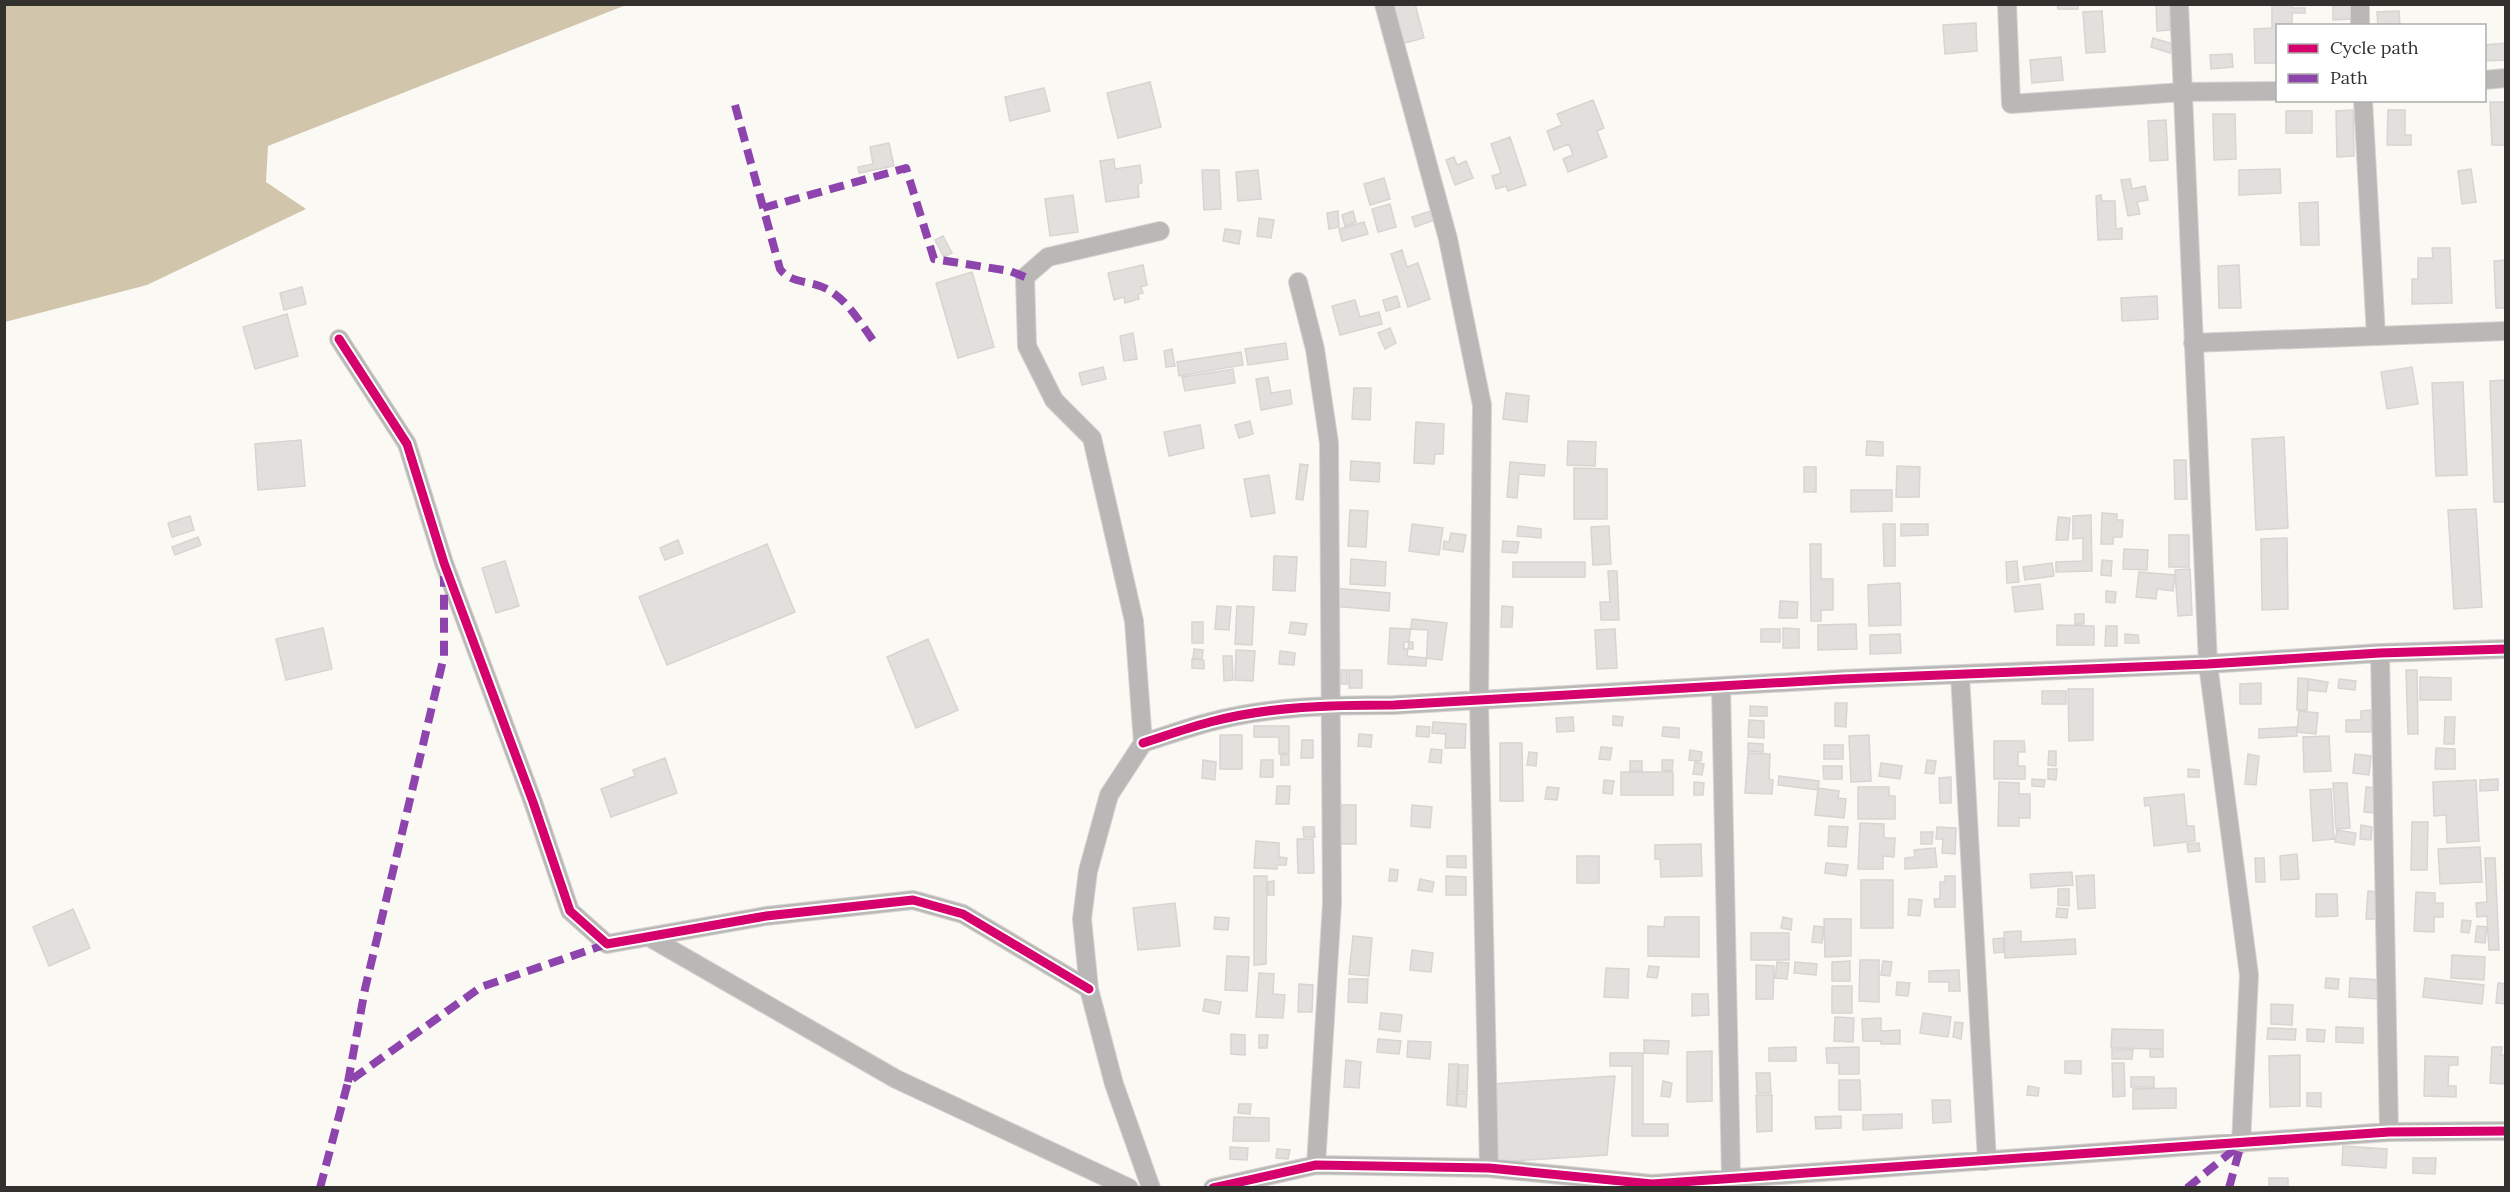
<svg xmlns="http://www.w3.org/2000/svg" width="2510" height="1192" font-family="Lora,serif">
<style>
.water{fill:#d1c5ac}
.building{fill:#e1e0dc;stroke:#d7d5d1;stroke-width:1.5;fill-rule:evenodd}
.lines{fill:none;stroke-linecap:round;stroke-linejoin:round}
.street-casing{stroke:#d5d4d1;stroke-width:20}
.street{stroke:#b9b8b6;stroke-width:18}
.quiet{stroke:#8e44ad;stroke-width:8;stroke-dasharray:15 8;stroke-linecap:butt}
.cycleway-casing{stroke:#fff;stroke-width:13}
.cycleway{stroke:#d6006c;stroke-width:9}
</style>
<rect width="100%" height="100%" fill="#faf9f4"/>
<!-- water -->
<path class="water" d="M5,4H626V5L268,146L266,182L306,209L147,285L5,322Z"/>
<!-- building -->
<path class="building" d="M1393,4H1415L1424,38L1404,43Z
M2057,4H2078V9H2058Z
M2156,4H2170V30L2157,31Z
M2272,4H2292V8H2305V13H2292V26H2278V63H2255L2254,29L2272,28Z
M2343,4H2352V19L2333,20V6Z
M2102,11L2105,52L2086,53L2083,12Z
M2399,11L2400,26H2378L2377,12Z
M1976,23L1977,51L1945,54L1943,25Z
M2153,38L2173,44L2170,53L2151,47Z
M2506,43V60L2484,61V45Z
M2232,54L2233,67L2211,69L2210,55Z
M2061,57L2063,80L2032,83L2030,60Z
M1150,82L1161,127L1118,138L1107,93Z
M1044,88L1050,111L1010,121L1005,97Z
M1593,100L1604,128L1597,131L1607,157L1568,172L1563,159L1573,155L1569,144L1554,150L1547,131L1562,125L1557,114Z
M2490,102H2506V145H2492Z
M2353,110L2354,156L2337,157L2336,111Z
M2388,110H2405V135H2411V145H2387Z
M2286,111H2312V133H2286Z
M2213,114H2235L2236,159L2214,160Z
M2166,120L2168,160L2150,161L2148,121Z
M1510,137L1526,185L1508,191L1506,186L1496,189L1492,176L1501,173L1491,144Z
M889,143L894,166L859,173L858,167L873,164L870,147Z
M1454,157L1457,165L1466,161L1473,178L1455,185L1446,160Z
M1114,159L1115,169L1140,165L1142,183L1138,184L1139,197L1106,202L1100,161Z
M2280,169L2281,193L2239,195V170Z
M2471,169L2476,202L2462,204L2458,171Z
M1202,170H1219L1221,209L1204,210Z
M1258,170L1261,199L1238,201L1236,172Z
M1384,178L1390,199L1370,205L1364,184Z
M2130,179L2132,189L2145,186L2148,200L2137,202L2140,214L2128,216L2121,180Z
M1073,195L1078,232L1050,236L1045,199Z
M2101,195L2102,201H2115L2116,229L2122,228V239L2098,240L2096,196Z
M2318,202L2319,245H2301L2299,203Z
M1390,204L1396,227L1378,232L1372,209Z
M1434,210L1437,219L1415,227L1412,217Z
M1338,211L1339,227L1329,229L1327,213Z
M1353,211L1356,222L1345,226L1342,215Z
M1259,218L1274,220L1271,238L1257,236Z
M1364,222L1368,234L1342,241L1339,229Z
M1225,229L1241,231L1239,244L1223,241Z
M943,236L952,253L944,257L935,240Z
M2432,248H2450L2452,303L2412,304V279H2418V258H2433Z
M1402,250L1407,267L1418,263L1430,299L1408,307L1391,254Z
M2506,260V308H2496L2494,261Z
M1143,265L1147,285L1141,287L1143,293L1138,294L1139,299L1125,303L1124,297L1114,300L1108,273Z
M2239,265L2241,308H2219L2218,266Z
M972,272L994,347L958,358L936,283Z
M302,287L306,304L284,310L280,293Z
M1397,296L1400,307L1386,311L1383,300Z
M2157,296L2158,319L2122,321L2121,298Z
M1355,300L1360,317L1379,312L1382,324L1340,335L1332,306Z
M287,314L298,356L255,369L243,327Z
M1390,328L1396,343L1385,349L1378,333Z
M1133,333L1137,359L1124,361L1120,336Z
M1286,343L1288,359L1248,365L1245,349Z
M1172,349L1175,366L1166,367L1164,351Z
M1241,352L1243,365L1179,376L1177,362Z
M1103,367L1106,379L1082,385L1079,373Z
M2412,367L2418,404L2387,409L2381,372Z
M1233,369L1235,383L1185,391L1182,377Z
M1268,377L1271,393L1290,390L1292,404L1261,410L1256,379Z
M2506,380V502H2494L2490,381Z
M2463,382L2467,475L2436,476L2432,383Z
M1354,388H1371L1370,420L1352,419Z
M1506,393L1529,396L1527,422L1503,419Z
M1250,421L1253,434L1239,438L1235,425Z
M1416,422L1444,424L1443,454H1435L1434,464L1414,463Z
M1200,425L1204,448L1169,456L1164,432Z
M2284,437L2288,528L2256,530L2252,439Z
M301,440L305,486L258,490L255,444Z
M1568,441L1596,442L1595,466L1567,465Z
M1867,441L1883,442V456L1866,455Z
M2174,460H2186L2187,499H2175Z
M1351,461L1380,463L1379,482L1350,480Z
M1510,462L1545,465L1544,476L1519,474L1517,498L1507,497Z
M1300,464L1308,465L1303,500L1296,499Z
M1897,466L1920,467L1919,497H1896Z
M1804,467H1816V492H1804Z
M1574,468L1607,469V519H1574Z
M1269,475L1275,513L1251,517L1244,479Z
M1851,490H1892V511L1851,512Z
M2476,509L2482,607L2454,609L2448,510Z
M1350,510L1368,511L1366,547L1348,546Z
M2102,513L2117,514V520H2123L2122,537H2113V544H2101Z
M2091,515L2092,571L2056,572V562L2083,561V538L2073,539V516Z
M190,516L194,530L172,537L168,523Z
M2058,517L2070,518L2068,540H2056Z
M1412,524L1443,528L1439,555L1409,551Z
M1883,524H1895V566H1884Z
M1901,524H1928V535L1901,536Z
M1518,526L1541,529V538L1517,536Z
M1609,526L1611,564L1593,565L1591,527Z
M1451,533L1466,535L1463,552L1443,549L1444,541L1449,542Z
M2169,535H2189V567H2169Z
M198,537L201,545L175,555L172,547Z
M2287,538L2288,609L2262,610L2261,539Z
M678,540L683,553L665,560L660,548Z
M1503,541L1519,542L1517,553L1502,552Z
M767,544L795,612L667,665L639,597Z
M1810,544H1821V579H1833V610H1821V621H1811Z
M2124,549L2148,550L2147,570L2123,569Z
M1274,556L1297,557L1295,591L1273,590Z
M1351,559L1386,562L1385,586L1350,584Z
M2102,560L2112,561L2111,576L2101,575Z
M505,561L519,606L496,613L482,568Z
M2017,561L2019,582L2007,583L2006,562Z
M1513,562H1585V577H1513Z
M2052,563L2054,576L2025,580L2023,567Z
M2190,569L2192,615L2178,616L2175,570Z
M1608,571H1617L1619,620H1601L1600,602H1610Z
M2139,572L2175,575L2173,591L2157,589L2156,599L2136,597Z
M1900,583L1901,625L1869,626L1868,585Z
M2040,584L2043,609L2015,612L2012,587Z
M1334,588L1390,593L1389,611L1333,606Z
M2106,591L2116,592L2115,603L2106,602Z
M1780,601L1798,602L1797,618H1779Z
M1217,606L1231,607L1229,630L1215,629Z
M1237,606L1254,607L1252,645L1235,644Z
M1502,606L1513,607L1512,627H1501Z
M2075,614H2084V624H2075Z
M1412,619L1447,623L1442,660L1407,656Z
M1192,622H1203V643H1192Z
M1291,622L1307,624L1305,635L1289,633Z
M1856,624L1857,649L1818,650V625Z
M2057,625L2094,626V645H2057Z
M2106,626H2117V646H2105Z
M323,628L332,669L286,680L276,639Z
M1390,628L1428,630L1426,666L1388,664ZM1404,642H1413V649H1404Z
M1783,628L1799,629V648H1783Z
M1615,629L1617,668L1597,669L1595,630Z
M1761,629H1780V642H1761Z
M1900,634L1901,653L1870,654V635Z
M2125,634L2138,635L2139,643H2125Z
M928,639L958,710L916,728L887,657Z
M1194,649L1203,650L1202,659L1193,658Z
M1236,650L1255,651L1253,681L1235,680Z
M1280,651L1295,653L1294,665L1279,664Z
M1223,656H1232L1233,680L1224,681Z
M1192,659L1204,660V669L1192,668Z
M1341,670H1347V684H1341Z
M1349,670H1362V688H1349Z
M2406,670H2417L2418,734H2408Z
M2420,677L2451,678V700H2420Z
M2298,678L2308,679L2307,710H2297Z
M2309,679L2328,682L2326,692L2308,690Z
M2339,679L2356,681L2355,690L2338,688Z
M2261,683V704H2240V684Z
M2068,689H2093V740L2069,741Z
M2042,691H2066V704H2042Z
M1835,703H1847L1846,727L1835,726Z
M1750,706L1767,707V716H1750Z
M2371,710V732H2346V720H2361V711Z
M2299,711L2318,713L2316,734L2297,732Z
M1613,716L1623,717L1622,726L1613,725Z
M1573,717L1574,731L1557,732L1556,718Z
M2445,717H2455L2454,744H2444Z
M1749,720L1764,721V738L1748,737Z
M1433,722L1466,724L1465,748H1445L1446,734L1432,733Z
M1254,726H1289V753L1279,754V737H1254Z
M1417,726L1430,727L1429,737L1416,736Z
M1663,727L1679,728V738L1662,736Z
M2296,727L2297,736L2259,738V729Z
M1359,734L1372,735L1371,747L1358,746Z
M1220,735H1242V769H1220Z
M1869,735L1871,781L1851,782L1849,736Z
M2329,736L2331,771L2304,772L2303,737Z
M1302,740H1313V758H1301Z
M1994,741H2024L2025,752H2018V766H2025V779H1994Z
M1500,743H1522L1523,801H1500Z
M1748,743L1763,744V752L1748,751Z
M1824,745H1843V759H1824Z
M1601,747L1612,748L1610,760L1599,759Z
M2436,748L2455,749V769H2435Z
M1431,749L1442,750L1441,763L1429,762Z
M1690,750L1702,752L1701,761L1689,760Z
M2049,751H2056V766L2048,765Z
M1529,752L1537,753L1536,766L1527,765Z
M1748,753L1770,754L1769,779L1773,780L1772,794L1745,793Z
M2248,754L2259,756L2256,785L2245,784Z
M2355,754L2371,756L2369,775L2353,773Z
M1281,755H1289V765H1281Z
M665,758L677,793L611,817L601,789L635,776L633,770Z
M1203,760L1216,762L1215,780L1202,778Z
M1261,760H1273V777H1260Z
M1662,760H1673L1672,771L1662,770Z
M1927,760L1936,761L1934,774L1925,773Z
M1630,761H1642V771H1630Z
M1695,762L1704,764L1702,775L1693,774Z
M1881,763L1902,766L1900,779L1879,776Z
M1823,766H1842V779H1824Z
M2048,769H2057L2056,780L2048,779Z
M2188,769L2199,770V777H2188Z
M1621,772H1673V795H1621Z
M1779,776L1819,781L1818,790L1778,785Z
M1951,777V803H1940L1939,778Z
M2032,779L2045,780L2044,787L2032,786Z
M2498,779V790L2480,791V780Z
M1604,780L1614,781L1612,794L1603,793Z
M2476,780L2479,841L2447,843L2446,815L2434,816L2433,782Z
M1694,782L1704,783L1703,795H1694Z
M1999,782L2019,783V794H2030V818H2019V826H1998Z
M2333,783H2347L2350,828L2336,829Z
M1277,786H1290L1289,804H1276Z
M1547,787L1559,788L1557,800L1545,799Z
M1858,787H1889V796H1895V819H1858Z
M2366,787L2376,788L2374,813L2364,812Z
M1818,788L1839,791L1838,798L1846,799L1844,818L1815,815Z
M2331,789L2334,839L2313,841L2310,790Z
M2184,794L2187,826H2194L2195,841L2154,846L2150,805L2145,806L2144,798Z
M1341,805H1356V844H1340Z
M1412,805L1432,807L1430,828L1411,826Z
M2412,822H2428L2427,870H2411Z
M1860,823L1884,824V838H1895L1894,857L1883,856V869H1858Z
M2361,825L2372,827L2371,840L2360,839Z
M1829,826L1848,827L1846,847L1828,846Z
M1303,827H1314L1315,837H1304Z
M1937,827L1956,828L1955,854L1942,853L1943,839H1936Z
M2337,830L2356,833L2354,845L2335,842Z
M1921,832H1933L1932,844H1921Z
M1297,839H1313L1314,873H1298Z
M1256,841L1279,843V857L1287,858L1286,865H1277V869L1254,868Z
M2199,843L2200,851L2188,852L2187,844Z
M1701,844L1702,876L1661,877L1660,859H1655V845Z
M2480,847L2482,882L2440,884L2438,849Z
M1935,848L1937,867L1905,869V858L1915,857L1914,850Z
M2297,854L2299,879L2281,880L2280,856Z
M1447,856H1466V868L1447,867Z
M1577,856H1599V883H1577Z
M2255,858H2264L2265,882H2256Z
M2485,858H2495L2499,950H2489L2487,916L2477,917L2476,903L2487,902Z
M1826,863L1848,865L1846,876L1825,873Z
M1390,869L1398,870L1397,881H1389Z
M2072,872L2073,885L2031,888L2030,874Z
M2094,875L2095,908L2078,909L2076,876Z
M1254,876H1267L1266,964L1254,965Z
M1446,876L1466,877V895H1446Z
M1945,876H1955V907H1935L1934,899H1940V882H1945Z
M1420,879L1434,882L1432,892L1418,890Z
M1861,880H1893V928H1861Z
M1274,881V895H1268V882Z
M2058,889H2069V906L2058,905Z
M2368,891L2378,892L2376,919H2366Z
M2416,892L2435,893V903H2443V917H2434V932L2414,931Z
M2316,894H2337L2338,916L2316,917Z
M1909,899L1922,900L1920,916L1908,915Z
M1175,903L1180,946L1138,950L1133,908Z
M2057,908L2068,909L2067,918L2056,917Z
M73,909L90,948L49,966L33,927Z
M1215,917L1229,918L1228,930L1214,929Z
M1665,917H1699V957L1648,956V926L1664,927Z
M1783,917L1792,919L1791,930L1781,928Z
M1824,919H1851V956L1825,957Z
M2462,920L2471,921L2469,933L2461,932Z
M1814,926L1824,927L1822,943L1812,942Z
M2477,926L2487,927L2485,943L2475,942Z
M2021,931V942L2075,939L2076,954L2005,958L2004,932Z
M1751,933H1789V960H1751Z
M1353,936L1372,938L1369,976L1349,974Z
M2003,938L2004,952L1994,953L1993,939Z
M1412,950L1433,953L1431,972L1410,970Z
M2452,955L2485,957L2484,980L2451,978Z
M1227,956L1249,957L1247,991L1225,990Z
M1860,960H1879V1002L1859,1001Z
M1850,961V981H1832V962Z
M1883,961L1892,962L1890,976L1881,975Z
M1777,962L1789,963L1787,979L1775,978Z
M1795,962L1817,964L1816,975L1794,973Z
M1756,965L1774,966L1773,999H1756Z
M1649,966L1659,967L1657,978L1647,977Z
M1606,968L1629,969L1628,998L1604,997Z
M1959,970L1960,991H1949V982H1929V971Z
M1259,973L1274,974L1273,994L1285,995L1283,1018L1256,1017Z
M2326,978L2339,979L2338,989L2325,988Z
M2350,978L2380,980L2379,999L2349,997Z
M2425,978L2484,985L2482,1004L2423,997Z
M1349,979H1368L1367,1003L1348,1002Z
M1897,982L1910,983L1908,996L1896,995Z
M2498,983L2506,984V1004L2496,1003Z
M1299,984L1313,985L1312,1012H1298Z
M1832,986H1852V1013H1832Z
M1692,994H1708L1709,1015L1692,1016Z
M1205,999L1221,1002L1219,1014L1203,1011Z
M2271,1004L2293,1005L2292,1025L2271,1024Z
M1381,1013L1402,1015L1400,1032L1379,1029Z
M1923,1013L1951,1017L1948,1037L1920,1033Z
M1835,1017L1854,1018L1853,1042L1834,1041Z
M1881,1018V1031L1900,1030V1044H1881V1041H1863L1862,1019Z
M1955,1022L1963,1023L1961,1039L1953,1037Z
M2336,1027L2363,1028V1043L2336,1042Z
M2268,1028L2296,1029L2295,1040L2267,1039Z
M2112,1029L2163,1030V1049L2111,1048Z
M2307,1029L2325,1030L2324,1042L2307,1041Z
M1231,1034L1245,1035V1055L1231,1054Z
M1259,1035H1268L1267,1048H1259Z
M1378,1039L1401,1041L1399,1054L1377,1052Z
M1644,1040L1669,1041L1668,1054L1644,1053Z
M1408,1041L1431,1042L1430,1059L1407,1057Z
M1796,1047V1061H1769V1048Z
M1859,1047V1074H1839V1063H1827L1826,1048Z
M2492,1047H2502L2501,1055H2506L2504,1084L2490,1083Z
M2150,1049L2163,1050V1057H2150Z
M2112,1050H2133L2132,1059H2112Z
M1712,1051V1101L1687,1102V1052Z
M1610,1053H1643V1124H1668V1136H1632V1066H1610Z
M2300,1055V1106L2270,1107L2269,1056Z
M2425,1056L2458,1057V1065H2449L2448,1086H2456V1097L2424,1096Z
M1346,1060L1361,1062L1359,1088L1344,1087Z
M2065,1061H2081V1074L2065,1073Z
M2112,1063H2124L2125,1096L2113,1097Z
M1449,1064H1458L1456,1106L1447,1105Z
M1459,1065H1468L1467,1092L1458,1091Z
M1756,1073H1770L1771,1093H1757Z
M1615,1076L1607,1155L1494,1162L1491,1084Z
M2131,1077H2154V1087H2131Z
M1839,1080H1860L1861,1110H1839Z
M1663,1081L1672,1083L1670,1097L1661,1096Z
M2028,1086L2039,1088L2038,1096L2027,1095Z
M2176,1088V1108L2133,1109V1089Z
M1458,1093L1467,1094L1466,1107L1457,1106Z
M2307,1093H2321V1107L2307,1106Z
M1756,1095H1772V1131L1757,1132Z
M1932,1100H1950L1951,1122L1933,1123Z
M1239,1104H1251L1250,1114L1238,1113Z
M1902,1114V1128L1863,1130V1115Z
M1841,1116V1128L1816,1129L1815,1117Z
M1234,1117L1269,1118V1141H1233Z
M2343,1146L2387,1149L2386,1168L2342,1165Z
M1230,1147L1248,1148L1247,1160L1230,1159Z
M1277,1149L1290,1150L1288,1159L1276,1158Z
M2413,1158H2436L2435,1174L2413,1173Z
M2269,1178H2288V1188H2269Z"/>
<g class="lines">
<defs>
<path id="street" d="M1384,4L1448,239L1482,405L1479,700L1489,1168
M2007,4L2011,104L2183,92L2278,91
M2179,4L2208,664L2249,975L2241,1144
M2360,4V26
M2484,80L2506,78
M2363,100L2376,336
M1298,282L1315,349L1329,443L1332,903L1316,1165
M339,339L407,444L444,563L533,802L570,911L607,944L766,916L913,900L963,914L1089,989
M2193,343L2506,331
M2380,653L2389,1132
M1960,674L1987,1161
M1721,686L1731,1178
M1143,743C1165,736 1187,728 1210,722C1270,706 1333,705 1394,705L1842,679L2208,664L2380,653L2506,649
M649,937L896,1079L1129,1188
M1151,1188L1114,1084L1089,989L1082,919L1088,871L1109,795L1143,743L1134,621L1092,438L1054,400L1027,346L1025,277L1048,257L1160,231
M1213,1188L1316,1165L1489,1168L1652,1184L2389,1132L2506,1131"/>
</defs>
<!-- street casing -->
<use href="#street" class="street-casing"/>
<!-- street -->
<use href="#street" class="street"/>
<!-- quiet -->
<path class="quiet" d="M735,105L780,269C791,284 810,280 827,289C848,300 863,327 877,346
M763,208L906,168L934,259L1010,271L1025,277
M348,1082L365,989L444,656V576
M320,1188L348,1082L481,987L607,944
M2187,1188L2241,1144
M2229,1188L2241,1144"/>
<defs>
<path id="cycleway" d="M339,339L407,444L444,563L533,802L570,911L607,944L766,916L913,900L963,914L1089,989
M1143,743C1165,736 1187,728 1210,722C1270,706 1333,705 1394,705L1842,679L2208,664L2380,653L2506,649
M1213,1188L1316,1165L1489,1168L1652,1184L2389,1132L2506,1131"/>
</defs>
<!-- cycleway casing -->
<use href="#cycleway" class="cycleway-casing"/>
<!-- cycleway -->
<use href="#cycleway" class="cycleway"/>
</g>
<!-- border -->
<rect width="2510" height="1192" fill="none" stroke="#33312e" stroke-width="12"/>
<!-- legend -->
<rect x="2276" y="24" width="210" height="78" fill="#ffffff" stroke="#adadab" stroke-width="1.5"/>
<rect x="2288" y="44" width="30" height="9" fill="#d6006c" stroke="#adadab" stroke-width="1.5"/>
<text x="2330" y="54" font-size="18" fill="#33312e">Cycle path</text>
<rect x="2288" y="74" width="30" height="9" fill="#8e44ad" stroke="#adadab" stroke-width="1.5"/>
<text x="2330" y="84" font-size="18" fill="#33312e">Path</text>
</svg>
